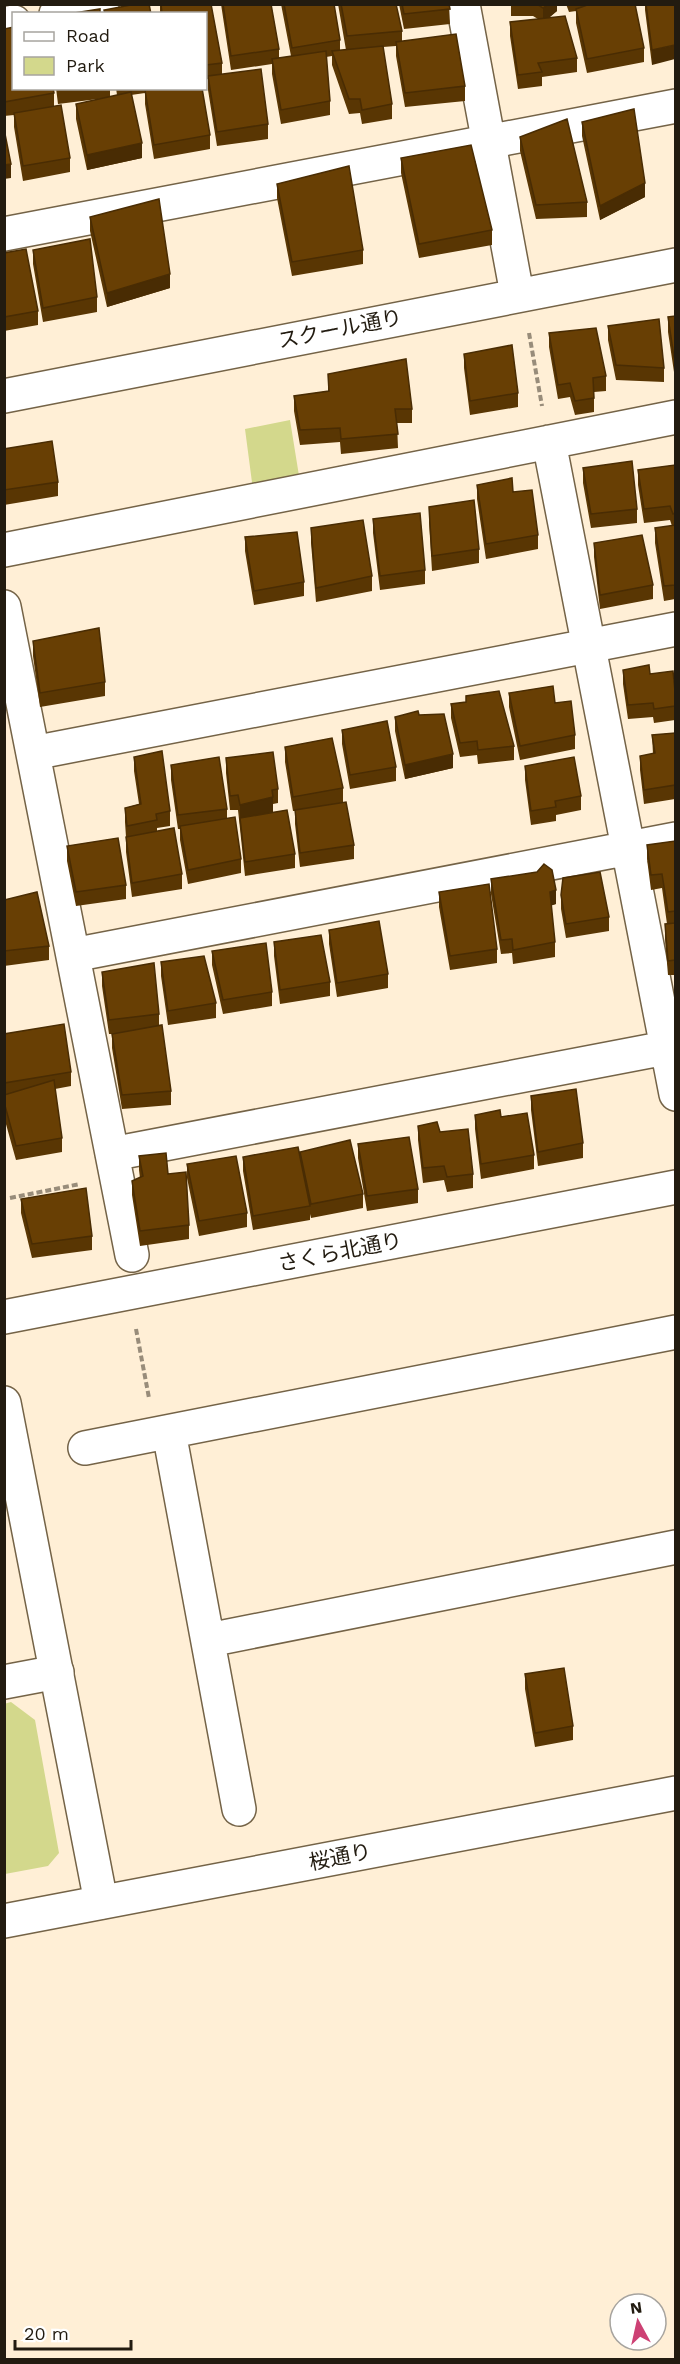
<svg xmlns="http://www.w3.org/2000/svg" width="680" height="2364" font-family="'Work Sans','Noto Sans JP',sans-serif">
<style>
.green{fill:#d3d88c}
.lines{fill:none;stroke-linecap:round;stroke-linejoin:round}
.minor-casing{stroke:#746347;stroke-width:36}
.tertiary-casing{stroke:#746347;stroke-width:36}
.path{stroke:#988c7a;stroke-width:4;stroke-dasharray:6 3;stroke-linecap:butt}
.minor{stroke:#fff;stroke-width:33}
.tertiary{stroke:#fff;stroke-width:33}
.wall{fill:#593603}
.shaded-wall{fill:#492c03}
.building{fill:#683f04;stroke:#492c03;stroke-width:1.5}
.labels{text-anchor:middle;stroke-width:6;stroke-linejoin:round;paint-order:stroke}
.street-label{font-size:21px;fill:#221b10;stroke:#fff}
</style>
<rect width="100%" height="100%" fill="#ffefd6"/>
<!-- green -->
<path class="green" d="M290,420L300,482L253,490L245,429Z
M11,1702L35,1720L59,1853L48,1866L5,1874L4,1704Z"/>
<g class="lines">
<defs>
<path id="minor" d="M463,4L517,294
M56,14L102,4
M4,24L14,22
M4,234L676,106
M4,396L676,265
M549,442L676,1094
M4,550L676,417
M4,607L132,1255
M33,753L676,629
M73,955L676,839
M112,1154L676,1046
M4,1317L676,1187
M169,1432L239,1809
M85,1448L676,1332
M209,1640L676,1547
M4,1682L57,1672
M4,1921L676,1793"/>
<path id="tertiary" d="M4,1403L101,1902"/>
</defs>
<!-- minor casing -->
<use href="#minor" class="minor-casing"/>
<!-- tertiary casing -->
<use href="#tertiary" class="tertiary-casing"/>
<!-- path -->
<path class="path" d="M529,333L542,406
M10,1198L80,1184
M136,1329L149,1398"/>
<!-- minor -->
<use href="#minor" class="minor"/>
<!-- tertiary -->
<use href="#tertiary" class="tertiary"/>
</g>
<!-- wall -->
<path class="wall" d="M160,4H211L222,63V74L268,124V139L217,146L208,90V79H206V14H160Z
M221,4H271L279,49V58L291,56L281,4H334L340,40V50H346L338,4H396L402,31V41L465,86V101L405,107L396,56V46L383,47L392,104V119L362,124L360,113L349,114L332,65V56L326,57L330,101V115L281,124L272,74V64L231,70Z
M399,4H449L450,24L404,29Z
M511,4H557V11L548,18L577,58V72L542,77V86L518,89L510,36V22L538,19L533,16H511Z
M566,4H635L644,48V62L587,73L576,23V11L569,12Z
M645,4H675L652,65L645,10Z
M4,29L54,93V106L70,158V172L23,181L14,127V115L4,116Z
M56,88H110V97L117,95L116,88H202L210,135V149L154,159L145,104V93L131,95L142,158L87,170L76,119V104L106,98L58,104Z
M582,122L645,197L600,220L582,136Z
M520,137L587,202V217L536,219L520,151Z
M401,158L492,230V245L419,258L401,173Z
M277,184L363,250V264L292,276L277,198Z
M90,217L170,288L107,307L90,231Z
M33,250L97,297V312L43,322L33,264Z
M4,253L38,311V325L4,331Z
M675,316V371L674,372L668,332V317Z
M608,326L664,368V382L616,380L608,340Z
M549,333L606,376V391L594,392V412L575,415L570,397L558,399L549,347Z
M464,354L518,393V407L470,415L464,368Z
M328,374L412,409V423H397L398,448L341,454L340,442L300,445L294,411V396L328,391Z
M4,449L58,482V496L4,505Z
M675,465V599L664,601L655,543V528L672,526L670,520L644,523L638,485V470Z
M583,468L637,509V523L591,528L583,483Z
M477,485L538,535V549L486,559L477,499Z
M429,507L479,549V563L432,571L429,522Z
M373,519L425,570V584L380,590L373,533Z
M311,528L372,576V591L316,602L311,543Z
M245,537L304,582V596L254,605L245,551Z
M594,543L653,585V599L600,609L594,557Z
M33,641L105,682V696L40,707L33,656Z
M623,670L650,674L675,691V720L654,723L653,717L628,719L623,684Z
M509,693L555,703L575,735V749L520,760L509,707Z
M451,704L514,746V760L478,764L477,755L460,757L451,718Z
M419,715L453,768L405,779L395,731V717Z
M342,730L396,767V781L350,789L342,744Z
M675,733V799L644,804L640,770V756L653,754L652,735Z
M285,747L343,788V802L354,845V859L300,867L295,824V811H293L285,762Z
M134,757L170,811V826L157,828V831L182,874V889L132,897L126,852V837L125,822V808L139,804L134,771Z
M226,758L278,789V803L273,804V812L264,814L295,854V868L245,876L238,810H230L226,773Z
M171,765L227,809V818L241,859V873L188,884L180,840V829H178L171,780Z
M525,766L581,796V810L556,815V821L531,825L525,780Z
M675,841V975H668L665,939V924H667L662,888L651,890L647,859V845Z
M67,846L126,885V899L76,906L67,861Z
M491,879L556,904L551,905L555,942V957L513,964L512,953L501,954L491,894Z
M439,892L497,949V963L450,970L439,907Z
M561,895L609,917V931L566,938L561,909Z
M4,900L49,946V960L4,966Z
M329,930L388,974V988L337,997L329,944Z
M274,942L330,982V996L280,1004L274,956Z
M212,951L272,992V1006L223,1014L212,965Z
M161,962L216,1003V1018L168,1025L161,976Z
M102,972L159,1014V1026L171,1091V1105L122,1109L112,1048V1034H109L102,986Z
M4,1034L71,1072V1086L55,1089L62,1138V1152L16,1160L4,1117Z
M531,1096L583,1143V1158L538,1166L531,1110Z
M475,1115L501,1117L534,1155V1169L481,1179L475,1129Z
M418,1126L440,1132L473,1174V1188L447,1192L444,1180L423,1183L418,1140Z
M358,1144L418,1189V1203L367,1211L358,1158Z
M300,1152L363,1194V1208L311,1218L310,1214V1220L253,1230L243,1171V1157L300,1160Z
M139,1156L168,1174L189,1225V1239L140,1246L132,1195V1181L140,1178L139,1170Z
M187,1164L247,1213V1227L199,1236L187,1178Z
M21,1199L92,1236V1250L32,1258L21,1213Z
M525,1674L573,1726V1740L535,1747L525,1689Z"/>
<!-- shaded-wall -->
<path class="shaded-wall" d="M548,4H557V11L543,23V8Z
M675,45V59L652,65V50Z
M142,143V158L87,170V155Z
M11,164V178L4,179V165Z
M645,183V197L600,220V206Z
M170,274V288L107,307V293Z
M453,754V768L405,779V765Z
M273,797V812L240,820V805Z
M556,890V904L550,906V892Z"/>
<!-- building -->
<path class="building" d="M136,4H149L151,14H105L104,10Z
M161,4H211L222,63L206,65V14H162Z
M223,4H271L279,49L231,56Z
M284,4H334L340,40L292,48Z
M341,4H396L402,31L347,36Z
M402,4H449L450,9L404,14Z
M537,4H548L543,8Z
M590,4H635L644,48L587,59L576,9Z
M646,4H675V45L652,50Z
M100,9V14H68Z
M565,16L577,58L538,63L542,72L518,75L510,22Z
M14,27V88H53L54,93L4,102V29Z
M456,34L465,86L405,93L396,42Z
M383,46L392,104L362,110L360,99H349L332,51Z
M326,51L330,101L281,110L272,59Z
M261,69L268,124L217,132L208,76Z
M155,88H202L210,135L154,145L145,90Z
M131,92L142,143L87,155L76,104Z
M61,105L70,158L23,166L14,113Z
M634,109L645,183L600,206L582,122Z
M567,119L587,202L536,205L520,137Z
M4,129L11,164L4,165Z
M471,145L492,230L419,244L401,158Z
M349,166L363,250L292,262L277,184Z
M159,199L170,274L107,293L90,217Z
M90,239L97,297L43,308L33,250Z
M26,249L38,311L4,317V253Z
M675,316V357H674L668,317Z
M659,319L664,368L616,365L608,326Z
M596,328L606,376L593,378L594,398L575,401L570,383L558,385L549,333Z
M512,345L518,393L470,401L464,354Z
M406,359L412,409H395L398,434L341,439L340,428L300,430L294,396L329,391L328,374Z
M52,441L58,482L4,490V449Z
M632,461L637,509L591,514L583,468Z
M675,465V513L673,514L670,506L644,509L638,470Z
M512,478L513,492L532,490L538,535L486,544L477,485Z
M474,500L479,549L432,556L429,507Z
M420,513L425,570L380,576L373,519Z
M363,520L372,576L316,588L311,528Z
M675,525V585L664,586L655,528Z
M297,532L304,582L254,591L245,537Z
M642,535L653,585L600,595L594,543Z
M99,628L105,682L40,693L33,641Z
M649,665L650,674L673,671L675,691V706L654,709L653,703L628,705L623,670Z
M553,686L555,703L571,701L575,735L520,746L509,693Z
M499,691L514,746L478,750L477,741L460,743L451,704L466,702V696Z
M418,711L419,715L444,714L453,754L405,765L395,717Z
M387,721L396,767L350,775L342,730Z
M675,733V785L644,790L640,756L655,753L652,735Z
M332,738L343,788L293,797L285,747Z
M162,751L170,811L156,814L157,820L127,826L125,808L141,804L134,757Z
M273,752L278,789L272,790L273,797L240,805L238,795L230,796L226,758Z
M219,757L227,809L178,815L171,765Z
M574,757L581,796L555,801L556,807L531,811L525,766Z
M346,802L354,845L300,853L295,810Z
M287,810L295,854L245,862L240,818Z
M235,817L241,859L188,870L180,826Z
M174,828L182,874L132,883L126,837Z
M118,838L126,885L76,892L67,846Z
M675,841V911L668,912L662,874L651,875L647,845Z
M544,864L552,870L556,890L550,892L555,942L513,950L512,939L501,940L491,879L537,872Z
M600,872L609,917L566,924L561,895L563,878Z
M489,884L497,949L450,956L439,892Z
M37,892L49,946L4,951V900Z
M379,921L388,974L337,983L329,930Z
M675,923V960L668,961L665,924Z
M321,935L330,982L280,990L274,942Z
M266,943L272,992L223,1000L212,951Z
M204,956L216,1003L168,1011L161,962Z
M154,963L159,1014L109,1020L102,972Z
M64,1024L71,1072L4,1083V1034Z
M162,1025L171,1091L122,1095L112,1034Z
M54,1080L62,1138L16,1146L4,1102V1095Z
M576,1089L583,1143L538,1152L531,1096Z
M500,1110L501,1117L527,1113L534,1155L481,1164L475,1115Z
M437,1122L440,1132L468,1129L473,1174L447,1177L444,1166L423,1168L418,1126Z
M409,1137L418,1189L367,1196L358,1144Z
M350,1140L363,1194L311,1204L300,1152Z
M298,1147L310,1206L253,1216L243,1157Z
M166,1153L168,1174L186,1172L189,1225L140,1231L132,1181L143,1176L139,1156Z
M236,1156L247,1213L199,1221L187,1164Z
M86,1188L92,1236L32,1244L21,1199Z
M564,1668L573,1726L535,1733L525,1674Z"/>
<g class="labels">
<!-- street labels -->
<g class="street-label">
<text transform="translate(340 329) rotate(-11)" y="7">スクール通り</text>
<text transform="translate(340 1252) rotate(-11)" y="7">さくら北通り</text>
<text transform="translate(340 1857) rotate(-11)" y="7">桜通り</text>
</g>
</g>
<!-- border -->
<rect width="680" height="2364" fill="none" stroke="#221b10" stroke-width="12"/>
<!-- legend -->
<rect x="12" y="12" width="195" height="78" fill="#ffffff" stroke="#a7a49f" stroke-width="1.5"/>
<rect x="24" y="32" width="30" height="9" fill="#ffffff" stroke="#a7a49f" stroke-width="1.5"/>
<text x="66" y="42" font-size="18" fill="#221b10">Road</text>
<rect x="24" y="57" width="30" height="18" fill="#d3d88c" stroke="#a7a49f" stroke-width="1.5"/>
<text x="66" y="72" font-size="18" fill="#221b10">Park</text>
<!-- north arrow -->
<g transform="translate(638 2322) rotate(352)"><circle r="28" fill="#ffffff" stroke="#a7a49f" stroke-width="1.5"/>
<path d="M0-4.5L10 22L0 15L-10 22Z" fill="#cd4174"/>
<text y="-9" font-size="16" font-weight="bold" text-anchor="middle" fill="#221b10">N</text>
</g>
<!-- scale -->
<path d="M15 2340v9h116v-9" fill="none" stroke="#221b10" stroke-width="3"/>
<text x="24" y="2340" font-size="18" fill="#221b10" stroke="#ffffff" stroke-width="4.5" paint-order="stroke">20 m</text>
</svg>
